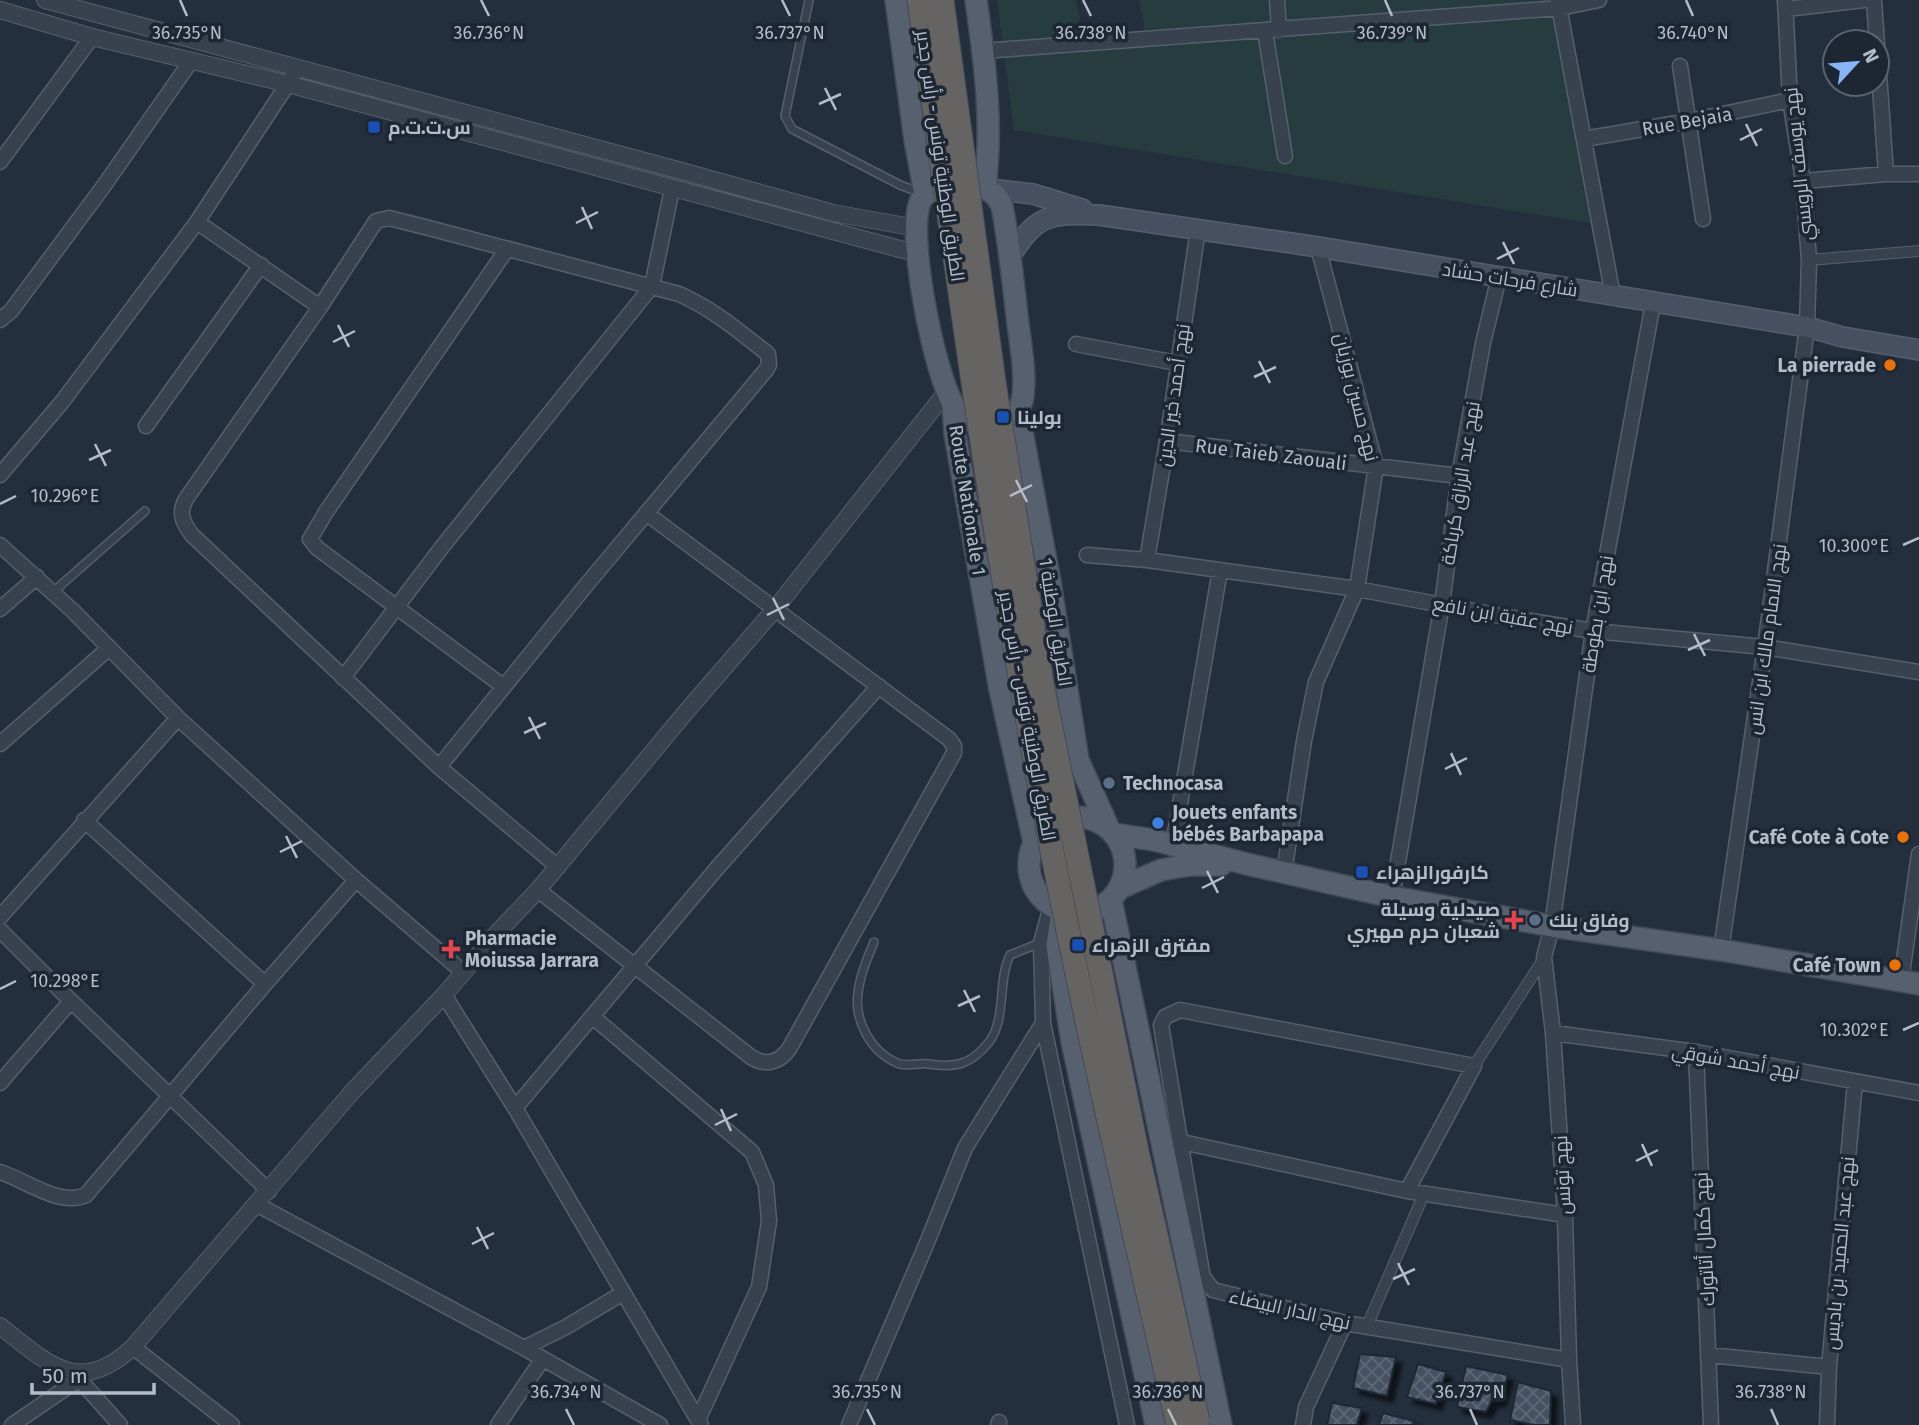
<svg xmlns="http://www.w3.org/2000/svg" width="1919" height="1425" font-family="'Fira Sans',Cairo,sans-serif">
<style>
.green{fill:#263c3f}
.building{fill:url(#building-cross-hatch);stroke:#1f2835;stroke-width:2;filter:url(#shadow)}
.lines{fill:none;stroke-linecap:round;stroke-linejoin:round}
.service-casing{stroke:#565f6c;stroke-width:10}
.pedestrian-casing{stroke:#565f6c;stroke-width:12}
.minor-casing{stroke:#565f6c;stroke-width:17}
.tertiary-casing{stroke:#565f6c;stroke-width:18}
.secondary-casing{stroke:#565f6c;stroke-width:22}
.primary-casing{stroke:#414a57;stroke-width:24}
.service{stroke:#38414e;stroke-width:7}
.pedestrian{stroke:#38414e;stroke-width:10}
.minor{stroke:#38414e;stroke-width:14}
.tertiary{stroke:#38414e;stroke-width:16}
.secondary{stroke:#465061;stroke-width:19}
.primary{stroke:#56606e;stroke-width:21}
.trunk-bridge-casing{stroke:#434c59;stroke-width:25;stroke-linecap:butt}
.trunk-bridge{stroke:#656462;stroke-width:23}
.ticks{fill:none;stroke:#b4bcc9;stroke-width:2.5}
.transit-dot{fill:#1a4fb4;stroke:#1d2633;stroke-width:2.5}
.food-dot{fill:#e8710a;stroke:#1d2633;stroke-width:2.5}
.service-dot{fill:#5c6f8a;stroke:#1d2633;stroke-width:2.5}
.shop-dot{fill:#3f7fe0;stroke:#1d2633;stroke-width:2.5}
.health-dot{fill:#e0444e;stroke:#1d2633;stroke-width:2.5}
.labels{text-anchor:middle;stroke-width:7;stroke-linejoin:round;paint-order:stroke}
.street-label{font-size:19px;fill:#b4bcc9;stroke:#1d2633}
.poi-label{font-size:19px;font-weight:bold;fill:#b4bcc9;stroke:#1d2633;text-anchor:start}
.ticks-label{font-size:18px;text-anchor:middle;fill:#b4bcc9;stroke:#1d2633;stroke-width:7;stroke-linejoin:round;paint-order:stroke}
</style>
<defs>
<pattern id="building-cross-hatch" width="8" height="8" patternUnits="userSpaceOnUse" patternTransform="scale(1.75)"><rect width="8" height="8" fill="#455162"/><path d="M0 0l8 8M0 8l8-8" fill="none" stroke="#5d6877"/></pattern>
<filter id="shadow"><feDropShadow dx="6" dy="6" stdDeviation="2" flood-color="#0009"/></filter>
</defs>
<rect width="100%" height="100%" fill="#242f3e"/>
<!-- green -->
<path class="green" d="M997,0H1076L1084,42L1146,36L1139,0H1553L1596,224L1014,130Z"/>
<!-- building -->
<path class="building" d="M1360,1354L1396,1357L1387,1396L1353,1388Z
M1418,1364L1446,1372L1436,1404L1407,1397Z
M1466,1366L1508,1375L1500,1401L1492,1400L1486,1412L1457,1407Z
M1518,1382L1551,1391L1550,1425H1534L1510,1420Z
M1332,1403L1362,1408L1357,1425H1327Z
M1383,1413L1414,1421L1413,1425H1379Z"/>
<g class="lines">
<defs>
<path id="service" d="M809,0L785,116L792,129L900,185L921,193
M53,592L145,511
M874,942C867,959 860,975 858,993C854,1021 871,1052 897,1063C905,1067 918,1063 928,1064C955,1068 971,1065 989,1042C1007,1018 997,982 1010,955L1040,943"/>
<path id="pedestrian" d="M1809,260L1919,251
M1474,1066L1544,958
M1367,1326L1424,1194"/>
<path id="minor" d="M1277,0L1279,30
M1874,0L1886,174
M1558,1L1613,296
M1786,9L1864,0
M1265,31L1285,156
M983,51L1560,8L1599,0
M1680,66L1703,219
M1584,139L1689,121L1790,100
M0,162L92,37
M1803,181L1886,174H1919
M197,222L320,307
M0,320L11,311L103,187L191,61
M1076,344L1177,363
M146,426L261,265
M1167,441L1459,476
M0,475L62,402L197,222L293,76
M0,545L73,611L178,718L356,880L463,972
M1087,555L1147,560L1357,589L1501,616L1593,631L1765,647L1919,672
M1147,560L1167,441L1198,229
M0,609L37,577
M343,678L442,547L652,286L672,189
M504,687L317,548L310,539L326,512L507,249
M0,744L108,649
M439,767L583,589L766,370L769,365L768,354C740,332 713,309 679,294L425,227L389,218L376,221L320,307L186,499C178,513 183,523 192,535L439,767L558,867
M84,820L265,984
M1173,845L1220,570
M1284,873L1304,741L1316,682L1357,589L1376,466L1318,247
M538,890L751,1057C765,1066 779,1063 789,1049L954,753V746L949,739L646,513
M1392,897L1442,604L1459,476L1483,343L1499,277
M1051,906L1041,943L1043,1023L1127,1425
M0,917L178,718
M0,930L71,1001L269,1191
M1721,950L1765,647L1807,327L1809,260L1803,181L1790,100L1785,0
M1901,981L1919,854
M444,995L515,1108L701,1425
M593,1017L752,1152L766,1185L769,1221L759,1287L698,1420
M1553,1033L1696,1052L1919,1093
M1696,1052L1711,1425
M0,1083L71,1001
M515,1108L718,867L879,686
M1182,1142L1407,1191L1565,1215
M0,1172C26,1180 59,1207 86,1195L265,984L356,880
M1407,1191L1474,1066L1180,1010L1165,1017L1161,1025L1201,1267L1203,1277L1213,1290L1345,1323L1569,1360
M256,1204L524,1348L660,1425
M133,1347L232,1425
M524,1348L566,1327L623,1293
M1709,1355L1829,1367
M79,1379L120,1425
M12,1425L88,1373
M498,1425L542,1360
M849,1425L926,1245L965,1148L1043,1023
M998,1425L999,1422
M1303,1425L1306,1407L1345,1323
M1573,1425L1569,1360L1565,1215L1553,1033L1544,957L1552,926L1593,631L1653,303
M1827,1425L1829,1367L1855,1082"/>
<path id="tertiary" d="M45,0L678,170L833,213L917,228
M0,10L92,37L288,84L918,254
M0,1326C48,1363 78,1398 133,1347L352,1092L444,995L497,933L538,890L685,713L775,609L947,391"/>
<path id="secondary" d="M990,189L1033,194L1082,209
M1009,258C1037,214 1049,213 1099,215L1318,247L1807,327L1843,337L1919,350"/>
<path id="primary" d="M896,0L915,140L925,194
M976,0C985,63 993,124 985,187
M943,187C967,185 991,181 1002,206C1009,242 1013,279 1017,316C1020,342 1026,370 1023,396C1018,432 973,433 955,407C935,379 905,230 921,200C925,192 935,190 943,187Z
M953,405L955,434L1000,690L1034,842
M1018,410L1050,582L1078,760L1109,829
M1029 865a48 48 0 1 1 96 0a48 48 0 1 1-96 0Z
M1114,834L1154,840L1251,865L1392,897L1552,926L1721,950L1919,984
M1120,888L1161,870L1190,865H1221
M1111,900L1221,1425
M1062,911L1057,946L1072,1042L1156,1425"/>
</defs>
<!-- service casing -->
<use href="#service" class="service-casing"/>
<!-- pedestrian casing -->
<use href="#pedestrian" class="pedestrian-casing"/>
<!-- minor casing -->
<use href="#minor" class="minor-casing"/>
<!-- tertiary casing -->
<use href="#tertiary" class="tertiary-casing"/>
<!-- secondary casing -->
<use href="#secondary" class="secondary-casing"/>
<!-- primary casing -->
<use href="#primary" class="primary-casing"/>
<!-- service -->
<use href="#service" class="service"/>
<!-- pedestrian -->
<use href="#pedestrian" class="pedestrian"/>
<!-- minor -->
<use href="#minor" class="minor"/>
<!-- tertiary -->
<use href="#tertiary" class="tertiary"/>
<!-- secondary -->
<use href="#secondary" class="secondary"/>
<!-- primary -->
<use href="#primary" class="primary"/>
<defs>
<path id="trunk-bridge" d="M919,0C955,259 990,520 1038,777C1078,995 1129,1210 1178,1425
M942,0L994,382L1042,684L1137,1151L1198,1421"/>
</defs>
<!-- trunk-bridge casing -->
<use href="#trunk-bridge" class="trunk-bridge-casing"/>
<!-- trunk-bridge -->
<use href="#trunk-bridge" class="trunk-bridge"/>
</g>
<!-- ticks -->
<path class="ticks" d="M180,0L187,16M481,0L489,16M782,0L790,16M1083,0L1091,16M1385,0L1392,16M1686,0L1693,16M825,88L836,110M819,104L841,94M1746,124L1757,146M1740,140L1762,129M582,207L592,229M576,223L598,212M1503,242L1514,264M1497,259L1519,248M338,325L349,347M333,342L355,331M1259,361L1270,383M1254,377L1276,367M95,444L106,466M89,460L111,450M1016,480L1027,502M1010,496L1032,485M0,504L16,496M1903,545L1919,538M773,598L784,620M767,615L789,604M1694,634L1705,656M1688,650L1710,640M529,717L540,739M524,733L546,723M1451,753L1461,775M1445,769L1467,758M286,836L297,858M280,852L302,841M1207,871L1218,893M1202,888L1224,877M0,989L16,981M964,990L975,1012M958,1006L980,996M1903,1030L1919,1023M721,1109L731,1131M715,1125L737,1114M1642,1144L1652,1166M1636,1161L1658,1150M477,1227L488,1249M472,1244L494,1233M1398,1263L1409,1285M1393,1279L1415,1269M566,1409L574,1425M867,1409L875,1425M1168,1409L1176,1425M1470,1409L1477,1425M1771,1409L1778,1425"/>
<!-- markers -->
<g class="transit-dot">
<rect x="367" y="120" width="14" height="14" rx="3.5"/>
<rect x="996" y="410" width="14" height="14" rx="3.5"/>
<rect x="1355" y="865" width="14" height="14" rx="3.5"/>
<rect x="1071" y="938" width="14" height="14" rx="3.5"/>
</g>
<g class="food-dot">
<circle cx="1890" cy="365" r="7"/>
<circle cx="1903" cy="837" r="7"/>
<circle cx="1895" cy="965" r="7"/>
</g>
<g class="service-dot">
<circle cx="1109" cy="783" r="7"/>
<circle cx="1535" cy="920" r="7"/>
</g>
<circle class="shop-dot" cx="1158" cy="823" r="7"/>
<g class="health-dot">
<path d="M1510.5 909.5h7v7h7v7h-7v7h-7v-7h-7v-7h7z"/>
<path d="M447.5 938.5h7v7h7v7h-7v7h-7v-7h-7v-7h7z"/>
</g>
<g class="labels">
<!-- street labels -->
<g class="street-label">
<text transform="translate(1687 121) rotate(-10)" y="7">Rue Bejaia</text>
<text transform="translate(941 156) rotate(82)" y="7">الطريق الوطنية تونس - رأس جدير</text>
<text transform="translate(1798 164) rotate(-96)" y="7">نهج يوسف الرويسي</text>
<text transform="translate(1510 279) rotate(9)" y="7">شارع فرحات حشاد</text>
<text transform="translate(1173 395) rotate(-82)" y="7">نهج أحمد خير الدين</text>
<text transform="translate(1357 397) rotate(76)" y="7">نهج حسين بوزيان</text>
<text transform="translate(1271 454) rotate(7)" y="7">Rue Taieb Zaouali</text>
<text transform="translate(1460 483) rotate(-81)" y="7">نهج عبد الرزاق كرباكة</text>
<text transform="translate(968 500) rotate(81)" y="7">Route Nationale 1</text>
<text transform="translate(1597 614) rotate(-81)" y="7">نهج ابن بطوطة</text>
<text transform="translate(1503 615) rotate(10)" y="7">نهج عقبة ابن نافع</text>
<text transform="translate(1056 622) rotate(81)" y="7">الطريق الوطنية 1</text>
<text transform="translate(1766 639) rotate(-82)" y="7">نهج الامام مالك ابن انس</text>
<text transform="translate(1028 716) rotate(80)" y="7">الطريق الوطنية تونس - رأس جدير</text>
<text transform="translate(1736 1061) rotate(10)" y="7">نهج أحمد شوقي</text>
<text transform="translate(1562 1175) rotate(-93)" y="7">نهج تونس</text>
<text transform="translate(1704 1239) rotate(-93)" y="7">نهج كمال أتاتورك</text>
<text transform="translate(1839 1253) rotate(-85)" y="7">نهج عبد الحميد بن باديس</text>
<text transform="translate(1290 1309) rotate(13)" y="7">نهج الدار البيضاء</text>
</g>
<!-- poi labels -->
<g class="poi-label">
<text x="388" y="134">س.ت.ت.م</text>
<text x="1876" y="372" text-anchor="end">La pierrade</text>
<text x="1017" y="424">بولينا</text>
<text x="1123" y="790">Technocasa</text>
<text x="1172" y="819">Jouets enfants<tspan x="1172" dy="22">bébés Barbapapa</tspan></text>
<text x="1889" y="844" text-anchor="end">Café Cote à Cote</text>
<text x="1376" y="879">كارفورالزهراء</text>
<text x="1500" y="916" text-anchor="end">صيدلية وسيلة<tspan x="1500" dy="22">شعبان حرم مهيري</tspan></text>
<text x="1549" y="927">وفاق بنك</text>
<text x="465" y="945">Pharmacie<tspan x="465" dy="22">Moiussa Jarrara</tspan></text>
<text x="1092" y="952">مفترق الزهراء</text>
<text x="1881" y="972" text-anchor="end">Café Town</text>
</g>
</g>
<g class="ticks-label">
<text x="1693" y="39">36.740°N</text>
<text x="187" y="39">36.735°N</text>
<text x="489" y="39">36.736°N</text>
<text x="790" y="39">36.737°N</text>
<text x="1091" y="39">36.738°N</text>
<text x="1392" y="39">36.739°N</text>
<text x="65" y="502">10.296°E</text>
<text x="1854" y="552">10.300°E</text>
<text x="65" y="987">10.298°E</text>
<text x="1854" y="1036">10.302°E</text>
<text x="566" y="1398">36.734°N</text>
<text x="867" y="1398">36.735°N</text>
<text x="1168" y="1398">36.736°N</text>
<text x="1470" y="1398">36.737°N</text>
<text x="1771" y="1398">36.738°N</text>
</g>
<!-- north arrow -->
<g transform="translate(1856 63) rotate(64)"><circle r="33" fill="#1d2633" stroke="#59626f" stroke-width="2"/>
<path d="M0-5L12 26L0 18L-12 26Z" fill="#8ab4f8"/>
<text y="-10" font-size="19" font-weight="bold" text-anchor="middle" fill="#b4bcc9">N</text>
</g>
<!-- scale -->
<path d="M32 1383v10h122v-10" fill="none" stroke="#b4bcc9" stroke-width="3.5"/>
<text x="42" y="1383" font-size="21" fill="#b4bcc9" stroke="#1d2633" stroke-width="5" paint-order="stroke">50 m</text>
</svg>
